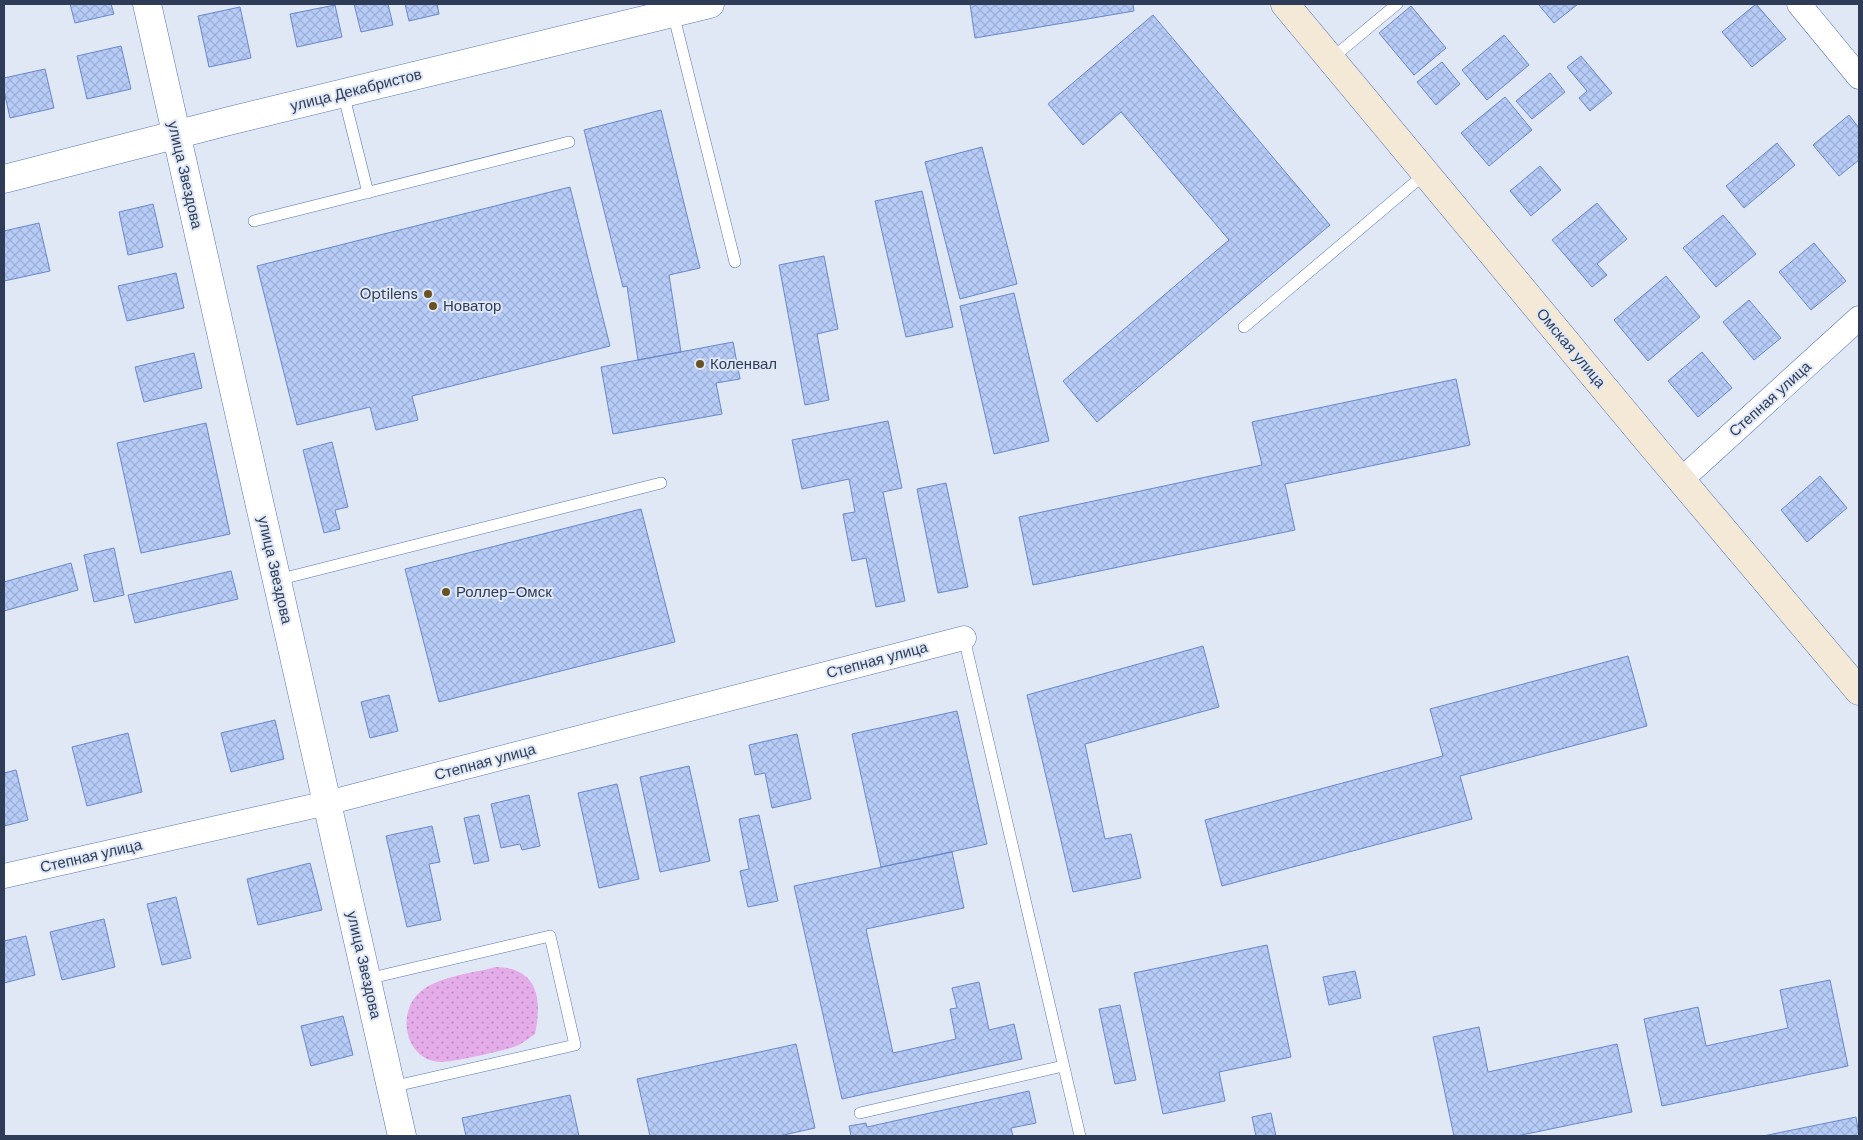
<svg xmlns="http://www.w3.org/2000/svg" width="1863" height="1140" font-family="'DM Sans',sans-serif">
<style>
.green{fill:url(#green-dots)}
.building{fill:url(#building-cross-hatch);stroke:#6989cb}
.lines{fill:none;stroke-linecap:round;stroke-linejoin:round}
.service-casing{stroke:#5776b7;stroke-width:12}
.minor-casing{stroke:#5776b7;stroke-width:25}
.tertiary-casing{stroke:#5776b7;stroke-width:29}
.secondary-casing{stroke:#5776b7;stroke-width:29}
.service{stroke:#fff;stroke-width:11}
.minor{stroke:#fff;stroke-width:24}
.tertiary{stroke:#fff;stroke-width:28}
.secondary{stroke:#f3e9d6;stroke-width:28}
.poi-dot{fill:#695222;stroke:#e0e8f6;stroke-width:2}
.labels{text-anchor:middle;stroke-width:4;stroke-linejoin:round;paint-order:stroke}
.street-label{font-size:15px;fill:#2e3c58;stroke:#e0e8f6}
.poi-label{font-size:15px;fill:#2e3c58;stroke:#e0e8f6;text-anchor:start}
</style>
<defs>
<pattern id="green-dots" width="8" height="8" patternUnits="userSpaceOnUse" patternTransform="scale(1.25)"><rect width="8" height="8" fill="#e5acea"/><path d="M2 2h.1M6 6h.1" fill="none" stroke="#ba8dc0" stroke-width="1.8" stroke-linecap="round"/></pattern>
<pattern id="building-cross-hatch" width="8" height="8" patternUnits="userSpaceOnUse" patternTransform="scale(1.25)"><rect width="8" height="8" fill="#b6cbf6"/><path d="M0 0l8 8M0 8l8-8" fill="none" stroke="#9dafd5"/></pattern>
</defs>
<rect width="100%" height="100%" fill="#e0e8f6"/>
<!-- green -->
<path class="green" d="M496,967C539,968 542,1000 535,1034C529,1038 524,1042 519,1045C508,1050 451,1063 440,1062C405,1060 396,1013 420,992C438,976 474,973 496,967Z"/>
<!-- building -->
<path class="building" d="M70,4H111L114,14L75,23Z
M354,4H388L393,25L361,32Z
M405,4H437L439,14L409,21Z
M970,4H1133L1134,11L975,38Z
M1538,4H1578L1554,23Z
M1756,4L1786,39L1752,67L1722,32Z
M335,5L342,37L297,47L290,14Z
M1411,6L1446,48L1414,75L1379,33Z
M240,7L251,58L209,67L198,16Z
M1153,15L1330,225L1097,422L1063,381L1229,240L1121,112L1083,145L1048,104Z
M1504,35L1529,65L1487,100L1462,70Z
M121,46L131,89L87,99L77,56Z
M1581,56L1612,93L1590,111L1579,98L1587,91L1567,67Z
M1442,62L1460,84L1436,105L1417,82Z
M45,69L54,108L10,118L4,91V78Z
M1550,73L1565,92L1532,119L1516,101Z
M1505,97L1532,130L1489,166L1461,133Z
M661,110L700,268L669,275L681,352L638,360L627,286L623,287L584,130Z
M1849,115L1859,128V160L1839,176L1813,145Z
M1777,143L1795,165L1744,208L1726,186Z
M982,147L1017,284L960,299L925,162Z
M1540,166L1561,190L1531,216L1510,191Z
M570,187L610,346L412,396L418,420L376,430L370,407L297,425L257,266Z
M922,191L953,327L906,337L875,201Z
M1597,203L1627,239L1597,264L1607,275L1592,287L1552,240Z
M153,204L163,247L128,255L119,212Z
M1723,215L1756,254L1716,287L1683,248Z
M39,223L50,271L4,281V231Z
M1814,243L1846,281L1811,310L1779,272Z
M824,256L838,329L817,334L829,400L805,405L779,265Z
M176,273L184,308L127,321L118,286Z
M1666,276L1700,317L1648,361L1614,320Z
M1014,293L1049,441L994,454L960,306Z
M1749,300L1781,338L1754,360L1723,322Z
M733,342L740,379L716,383L722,414L613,434L601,367Z
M1702,352L1732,388L1698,417L1668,381Z
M194,353L202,388L144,402L135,367Z
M1456,379L1470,445L1285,484L1295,530L1033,585L1019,517L1262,465L1252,422Z
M888,421L902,488L883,492L905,601L876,607L866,558L852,561L843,514L855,512L849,479L802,489L792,440Z
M206,423L230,534L141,553L117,443Z
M332,442L348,507L335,510L340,529L324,533L303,450Z
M1820,476L1847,508L1807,542L1781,510Z
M946,483L968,587L938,593L917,489Z
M641,509L675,642L439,702L405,569Z
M114,548L124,595L94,602L84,555Z
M71,563L78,590L4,611V582Z
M231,571L238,599L135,623L128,595Z
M1203,646L1219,707L1085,744L1105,839L1131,834L1141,878L1073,892L1027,695Z
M1628,656L1647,726L1460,776L1472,819L1222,886L1205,820L1443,756L1430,709Z
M389,695L398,731L370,738L361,702Z
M957,711L987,844L881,867L852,734Z
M275,720L284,759L231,772L221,733Z
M128,733L142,792L87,806L72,747Z
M797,734L811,799L772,808L765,773L755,775L749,745Z
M689,766L710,861L660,872L640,777Z
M16,770L28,820L4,826V773Z
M617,784L639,879L599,888L578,793Z
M529,795L540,846L522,850L520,844L501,848L491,804Z
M479,815L489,861L474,864L464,818Z
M759,815L778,901L748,907L740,871L749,869L739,819Z
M432,826L440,862L429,864L441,920L407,927L386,836Z
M952,852L964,908L866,929L893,1053L956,1039L950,1009L957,1008L952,988L979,982L989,1030L1014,1024L1022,1059L842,1099L794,886Z
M310,863L322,910L258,925L247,879Z
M176,897L191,958L162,965L147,904Z
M104,919L115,967L62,980L50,932Z
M26,936L35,975L4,983V941Z
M1267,945L1291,1057L1219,1072L1225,1101L1163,1114L1134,973Z
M1355,971L1361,998L1329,1005L1323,977Z
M1830,980L1848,1066L1662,1106L1644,1019L1698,1007L1706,1046L1788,1028L1780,990Z
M1120,1005L1136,1080L1115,1084L1099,1009Z
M343,1016L353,1055L311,1066L301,1026Z
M1479,1027L1488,1072L1617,1044L1632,1112L1517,1136H1454L1433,1037Z
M796,1044L815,1128L779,1136H650L637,1079Z
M1029,1091L1036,1123L1011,1128L1013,1136H851L849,1126L866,1123L867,1127Z
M570,1095L579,1136H466L462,1118Z
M1271,1113L1276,1136H1256L1252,1117Z
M1856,1117L1859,1136H1763Z"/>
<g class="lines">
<defs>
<path id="service" d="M673,13L735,262
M1331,59L1397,4
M343,93L368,193
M254,221L569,142
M1244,327L1426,173
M277,580L661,483
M964,638L1080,1136
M367,979L550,936L575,1045L391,1087
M860,1113L1063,1066"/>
<path id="minor" d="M1799,4L1859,77
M1681,480L1859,318
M4,876L327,803L964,638"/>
<path id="tertiary" d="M147,4L402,1136
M4,179L229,121L710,4"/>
<path id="secondary" d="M1285,4L1649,442L1859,691"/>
</defs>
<!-- service casing -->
<use href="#service" class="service-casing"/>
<!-- minor casing -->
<use href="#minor" class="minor-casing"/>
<!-- tertiary casing -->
<use href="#tertiary" class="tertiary-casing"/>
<!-- secondary casing -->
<use href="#secondary" class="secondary-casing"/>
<!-- service -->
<use href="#service" class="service"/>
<!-- minor -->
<use href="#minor" class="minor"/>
<!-- tertiary -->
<use href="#tertiary" class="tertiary"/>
<!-- secondary -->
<use href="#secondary" class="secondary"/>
</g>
<!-- markers -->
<g class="poi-dot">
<circle cx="428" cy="294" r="5"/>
<circle cx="433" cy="306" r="5"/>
<circle cx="700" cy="364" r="5"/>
<circle cx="446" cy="592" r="5"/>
</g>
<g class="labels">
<!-- street labels -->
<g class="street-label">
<text transform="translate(356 90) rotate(-14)" y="5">улица Декабристов</text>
<text transform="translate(185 175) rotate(77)" y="5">улица Звездова</text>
<text transform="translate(1571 348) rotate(50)" y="5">Омская улица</text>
<text transform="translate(1770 399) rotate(-42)" y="5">Степная улица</text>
<text transform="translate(275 570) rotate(77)" y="5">улица Звездова</text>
<text transform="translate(877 660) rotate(-15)" y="5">Степная улица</text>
<text transform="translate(485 762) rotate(-15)" y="5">Степная улица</text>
<text transform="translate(91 856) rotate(-13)" y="5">Степная улица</text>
<text transform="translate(364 965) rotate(77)" y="5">улица Звездова</text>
</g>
<!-- poi labels -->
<g class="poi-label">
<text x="418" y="299" text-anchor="end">Optilens</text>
<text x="443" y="311">Новатор</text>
<text x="710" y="369">Коленвал</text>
<text x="456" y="597">Роллер-Омск</text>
</g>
</g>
<!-- border -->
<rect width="1863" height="1140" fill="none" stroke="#2e3c58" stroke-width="10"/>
</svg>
